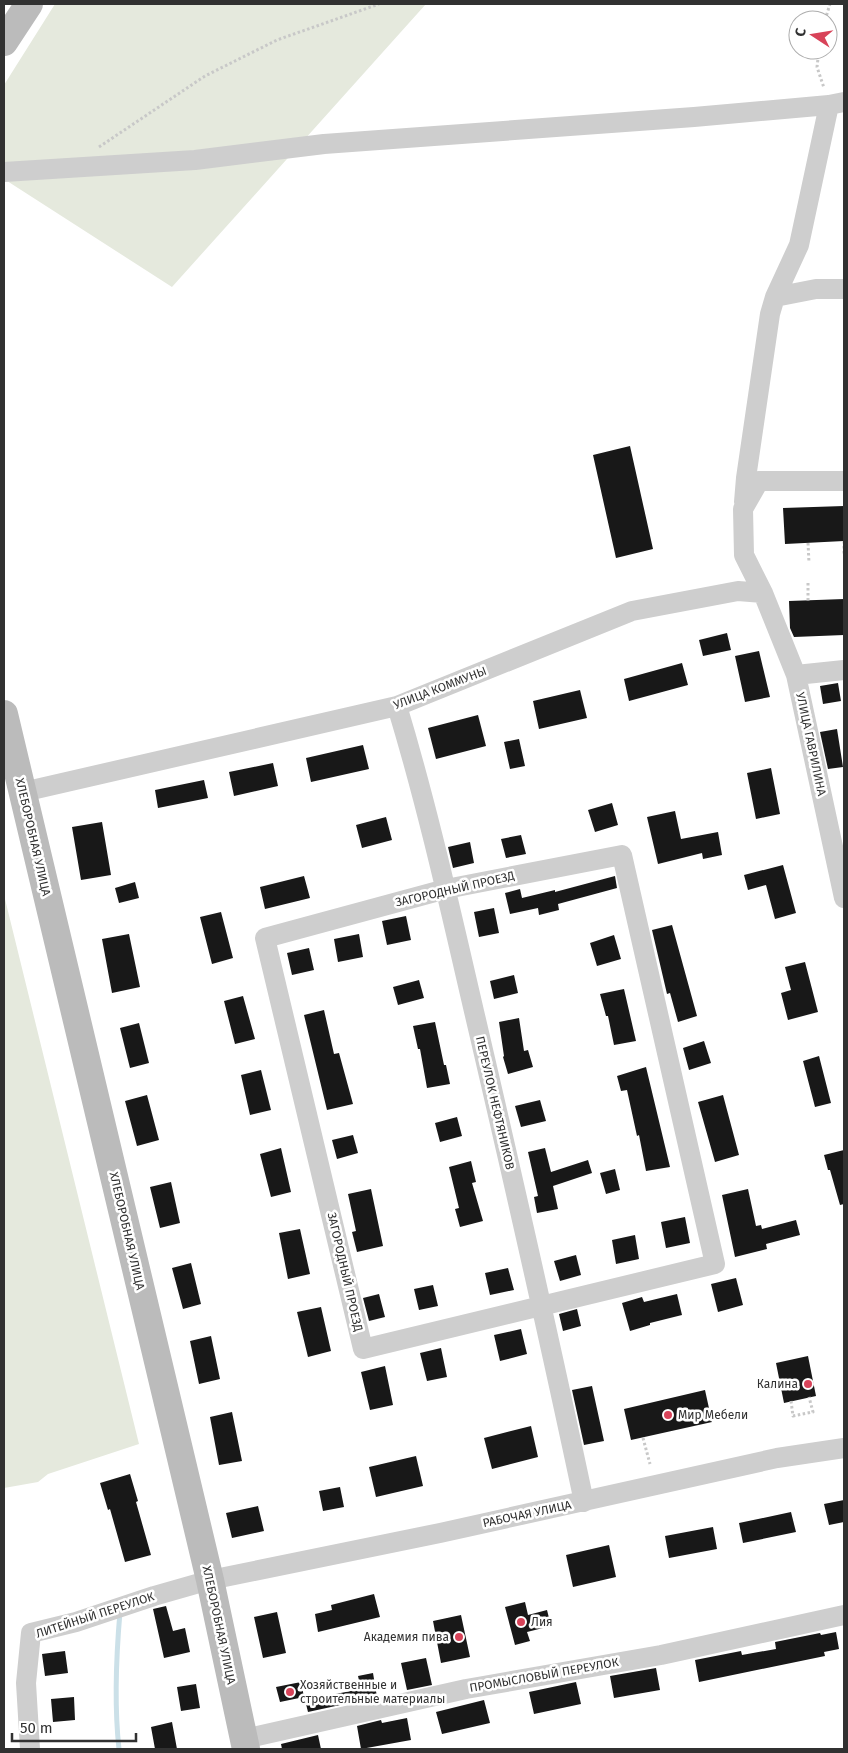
<svg xmlns="http://www.w3.org/2000/svg" width="848" height="1753" font-family="'Fira Sans',sans-serif">
<style>
.green{fill:#e5e9dd}
.lines{fill:none;stroke-linecap:round;stroke-linejoin:round}
.stream{stroke:#cbe0e8;stroke-width:5}
.building{fill:#181818}
.path{stroke:#c8c8c8;stroke-width:3;stroke-dasharray:2.5 2.5;stroke-linecap:butt}
.minor{stroke:#cecece;stroke-width:20}
.secondary{stroke:#bbb;stroke-width:28}
.poi-dot{fill:#d84359;stroke:#fff;stroke-width:2}
.labels{text-anchor:middle;stroke-width:5;stroke-linejoin:round;paint-order:stroke}
.street-label{font-size:12px;fill:#313131;stroke:#fff}
.poi-label{font-size:12px;fill:#313131;stroke:#fff;text-anchor:start}
</style>
<rect width="100%" height="100%" fill="#fff"/>
<!-- green -->
<path class="green" d="M55,4H426L172,287L4,179V85Z
M4,895L139,1444L48,1474L38,1482L4,1488Z"/>
<g class="lines">
<!-- stream -->
<path class="stream" d="M119,1749C114,1704 116,1658 120,1612"/>
</g>
<!-- building -->
<path class="building" d="M630,446L653,549L616,558L593,455Z
M844,506V541L785,544L783,508Z
M844,599V635L794,637L790,628L789,601Z
M727,633L731,650L703,656L699,640Z
M759,651L770,697L745,702L735,656Z
M682,663L688,685L629,701L624,679Z
M838,683L841,701L823,704L820,686Z
M580,690L587,718L539,729L533,701Z
M478,715L486,746L436,759L428,728Z
M837,729L843,767L828,769L820,732Z
M519,739L525,766L510,769L504,742Z
M363,745L369,769L311,782L306,758Z
M273,763L278,786L234,796L229,772Z
M771,768L780,814L756,819L747,773Z
M204,780L208,798L158,808L155,790Z
M612,803L618,825L595,832L588,810Z
M675,811L681,839L718,832L722,855L703,859L702,853L658,864L647,817Z
M386,817L392,840L362,848L356,825Z
M102,822L111,875L81,880L72,827Z
M521,835L526,854L506,858L501,839Z
M470,842L474,863L453,868L448,847Z
M783,865L796,913L775,919L766,885L748,890L744,875Z
M304,876L310,898L265,909L260,887Z
M615,876L617,888L558,904L559,910L539,915L538,908L510,914L505,893L520,889L522,898L555,890V892Z
M135,882L139,898L119,903L115,888Z
M494,908L499,933L479,937L474,912Z
M221,912L233,958L212,964L200,917Z
M406,916L411,940L387,945L382,921Z
M672,925L697,1016L678,1022L670,993L667,994L652,930Z
M129,934L140,987L112,993L102,939Z
M359,934L363,957L338,962L334,939Z
M614,935L621,959L597,966L590,943Z
M309,948L314,970L292,975L287,953Z
M805,962L818,1012L788,1020L781,993L791,990L785,967Z
M514,975L518,993L494,999L490,981Z
M419,980L424,998L398,1005L393,987Z
M624,989L636,1041L614,1045L608,1016H606L600,994Z
M243,996L255,1039L235,1044L224,1001Z
M324,1010L334,1054L339,1053L353,1104L327,1110L304,1015Z
M519,1018L524,1051L528,1050L533,1067L508,1074L503,1057L504,1056L499,1022Z
M435,1022L444,1065H446L450,1084L427,1088L420,1049H418L413,1026Z
M139,1023L149,1063L130,1068L120,1028Z
M704,1041L711,1063L689,1070L683,1048Z
M819,1056L831,1103L815,1107L803,1061Z
M646,1067L670,1167L646,1171L639,1135L637,1136L627,1090L621,1091L617,1076Z
M261,1070L271,1110L250,1115L241,1075Z
M147,1095L159,1140L137,1146L125,1101Z
M723,1095L739,1155L715,1162L698,1102Z
M540,1100L546,1121L521,1127L515,1106Z
M457,1117L462,1136L440,1142L435,1123Z
M353,1135L358,1153L337,1159L332,1140Z
M281,1148L291,1192L271,1197L260,1154Z
M545,1148L551,1172L588,1160L592,1173L553,1186L558,1209L537,1213L534,1197L538,1196L528,1152Z
M844,1150V1204L840,1205L830,1170H828L824,1155Z
M471,1161L476,1182L472,1183L483,1221L460,1227L455,1209L459,1208L449,1167Z
M615,1169L620,1190L606,1194L600,1173Z
M171,1182L180,1223L160,1228L150,1187Z
M371,1189L383,1246L357,1252L352,1232L356,1231L348,1194Z
M748,1189L756,1226L761,1225L762,1229L796,1220L800,1235L766,1244L767,1249L735,1257L722,1195Z
M685,1217L690,1243L666,1248L661,1222Z
M300,1229L310,1274L288,1279L279,1233Z
M635,1235L639,1259L616,1264L612,1240Z
M576,1255L581,1275L560,1281L554,1261Z
M191,1263L201,1304L183,1309L172,1268Z
M508,1268L514,1290L490,1295L485,1273Z
M736,1278L743,1305L718,1312L711,1284Z
M433,1285L438,1306L419,1310L414,1289Z
M379,1294L385,1317L369,1321L363,1298Z
M677,1294L682,1315L650,1323V1325L630,1331L622,1303L642,1297L644,1302Z
M321,1307L331,1351L308,1357L297,1312Z
M577,1309L581,1326L563,1331L559,1314Z
M521,1329L527,1354L500,1361L494,1335Z
M211,1336L220,1379L199,1384L190,1341Z
M441,1348L447,1377L427,1381L420,1353Z
M808,1356L816,1396L784,1403L776,1363Z
M385,1366L393,1405L370,1410L361,1372Z
M592,1386L604,1441L584,1445L572,1390Z
M705,1390L712,1422L631,1440L624,1409Z
M232,1412L242,1461L219,1465L210,1417Z
M531,1426L538,1457L492,1469L484,1438Z
M416,1456L423,1486L376,1497L369,1467Z
M130,1474L138,1501L136,1502L151,1555L125,1562L110,1509L108,1510L100,1483Z
M340,1487L344,1507L323,1511L319,1491Z
M844,1500V1522L829,1525L824,1504Z
M258,1506L264,1531L232,1538L226,1513Z
M791,1512L796,1532L743,1543L739,1523Z
M713,1527L717,1549L669,1558L665,1536Z
M609,1545L616,1577L573,1587L566,1555Z
M374,1594L380,1617L318,1632L315,1614L332,1610L331,1605Z
M525,1602L528,1615L547,1610L551,1626L527,1632L530,1641L515,1645L505,1607Z
M166,1606L173,1631L185,1628L190,1652L164,1658L153,1609Z
M277,1612L286,1653L263,1658L254,1617Z
M461,1615L470,1657L441,1663L433,1621Z
M836,1632L839,1649L824,1652L825,1656L699,1682L695,1660L741,1651L742,1655L776,1649L775,1642L820,1633L821,1635Z
M65,1651L68,1673L45,1676L42,1654Z
M426,1658L432,1685L407,1690L401,1663Z
M656,1668L660,1690L614,1698L610,1676Z
M373,1673L377,1697L308,1712L305,1700L361,1689L358,1676Z
M301,1682L304,1697L280,1702L276,1687Z
M576,1682L581,1704L534,1714L529,1692Z
M196,1684L200,1708L181,1711L177,1687Z
M74,1697L75,1720L53,1722L51,1699Z
M484,1700L490,1723L442,1734L436,1712Z
M407,1718L411,1740L361,1749L357,1726L381,1720L382,1723Z
M172,1722L177,1749H155L151,1727Z
M318,1735L321,1749H282L281,1744Z"/>
<g class="lines">
<!-- path -->
<path class="path" d="M825,20L830,4
M819,50L817,67L824,88
M99,147L205,76L277,40L379,4
M844,541V554
M808,543L809,563
M808,583V601
M791,1401L793,1416L813,1412L809,1397
M643,1438L650,1464"/>
<!-- minor -->
<path class="minor" d="M4,172L195,160L324,144L694,117L829,105L844,102
M775,297L816,289H844
M844,481H759L743,509L744,555L763,593L796,675L844,898
M744,502L746,478L770,314L775,297L799,245L829,105
M796,675L844,670
M397,706C430,815 454,926 480,1037C516,1192 551,1346 584,1502
M23,792L397,706L632,611L738,591L763,593
M622,855L715,1264L363,1349L265,938L446,889Z
M244,1739L466,1689L661,1655L844,1615
M30,1749L26,1683L31,1633L76,1622L154,1596L210,1580L440,1533L777,1458L844,1448"/>
<!-- secondary -->
<path class="secondary" d="M4,42L29,4
M4,714L210,1580L246,1749"/>
</g>
<!-- markers -->
<g class="poi-dot">
<circle cx="808" cy="1384" r="5"/>
<circle cx="668" cy="1415" r="5"/>
<circle cx="521" cy="1622" r="5"/>
<circle cx="459" cy="1637" r="5"/>
<circle cx="290" cy="1692" r="5"/>
</g>
<g class="labels">
<!-- street labels -->
<g class="street-label">
<text transform="translate(440 688) rotate(-21)" y="4">УЛИЦА КОММУНЫ</text>
<text transform="translate(811 744) rotate(78)" y="4">УЛИЦА ГАВРИЛИНА</text>
<text transform="translate(33 837) rotate(77)" y="4">ХЛЕБОРОБНАЯ УЛИЦА</text>
<text transform="translate(455 889) rotate(-13)" y="4">ЗАГОРОДНЫЙ ПРОЕЗД</text>
<text transform="translate(495 1103) rotate(77)" y="4">ПЕРЕУЛОК НЕФТЯНИКОВ</text>
<text transform="translate(127 1231) rotate(77)" y="4">ХЛЕБОРОБНАЯ УЛИЦА</text>
<text transform="translate(345 1272) rotate(77)" y="4">ЗАГОРОДНЫЙ ПРОЕЗД</text>
<text transform="translate(527 1514) rotate(-12)" y="4">РАБОЧАЯ УЛИЦА</text>
<text transform="translate(95 1615) rotate(-18)" y="4">ЛИТЕЙНЫЙ ПЕРЕУЛОК</text>
<text transform="translate(219 1625) rotate(78)" y="4">ХЛЕБОРОБНАЯ УЛИЦА</text>
<text transform="translate(544 1675) rotate(-10)" y="4">ПРОМЫСЛОВЫЙ ПЕРЕУЛОК</text>
</g>
<!-- poi labels -->
<g class="poi-label">
<text x="798" y="1388" text-anchor="end">Калина</text>
<text x="678" y="1419">Мир Мебели</text>
<text x="531" y="1626">Лия</text>
<text x="449" y="1641" text-anchor="end">Академия пива</text>
<text x="300" y="1689">Хозяйственные и<tspan x="300" dy="14">строительные материалы</tspan></text>
</g>
</g>
<!-- border -->
<rect width="848" height="1753" fill="none" stroke="#313131" stroke-width="10"/>
<!-- north arrow -->
<g transform="translate(813 35) rotate(282)"><circle r="24" fill="#ffffff" stroke="#adadad"/>
<path d="M0-4L9 19L0 12L-9 19Z" fill="#d84359"/>
<text y="-8" font-size="14" font-weight="bold" text-anchor="middle" fill="#313131">С</text>
</g>
<!-- scale -->
<path d="M12 1733v8h124v-8" fill="none" stroke="#313131" stroke-width="2.5"/>
<text x="20" y="1733" font-size="15" fill="#313131" stroke="#ffffff" stroke-width="4" paint-order="stroke">50 m</text>
</svg>
